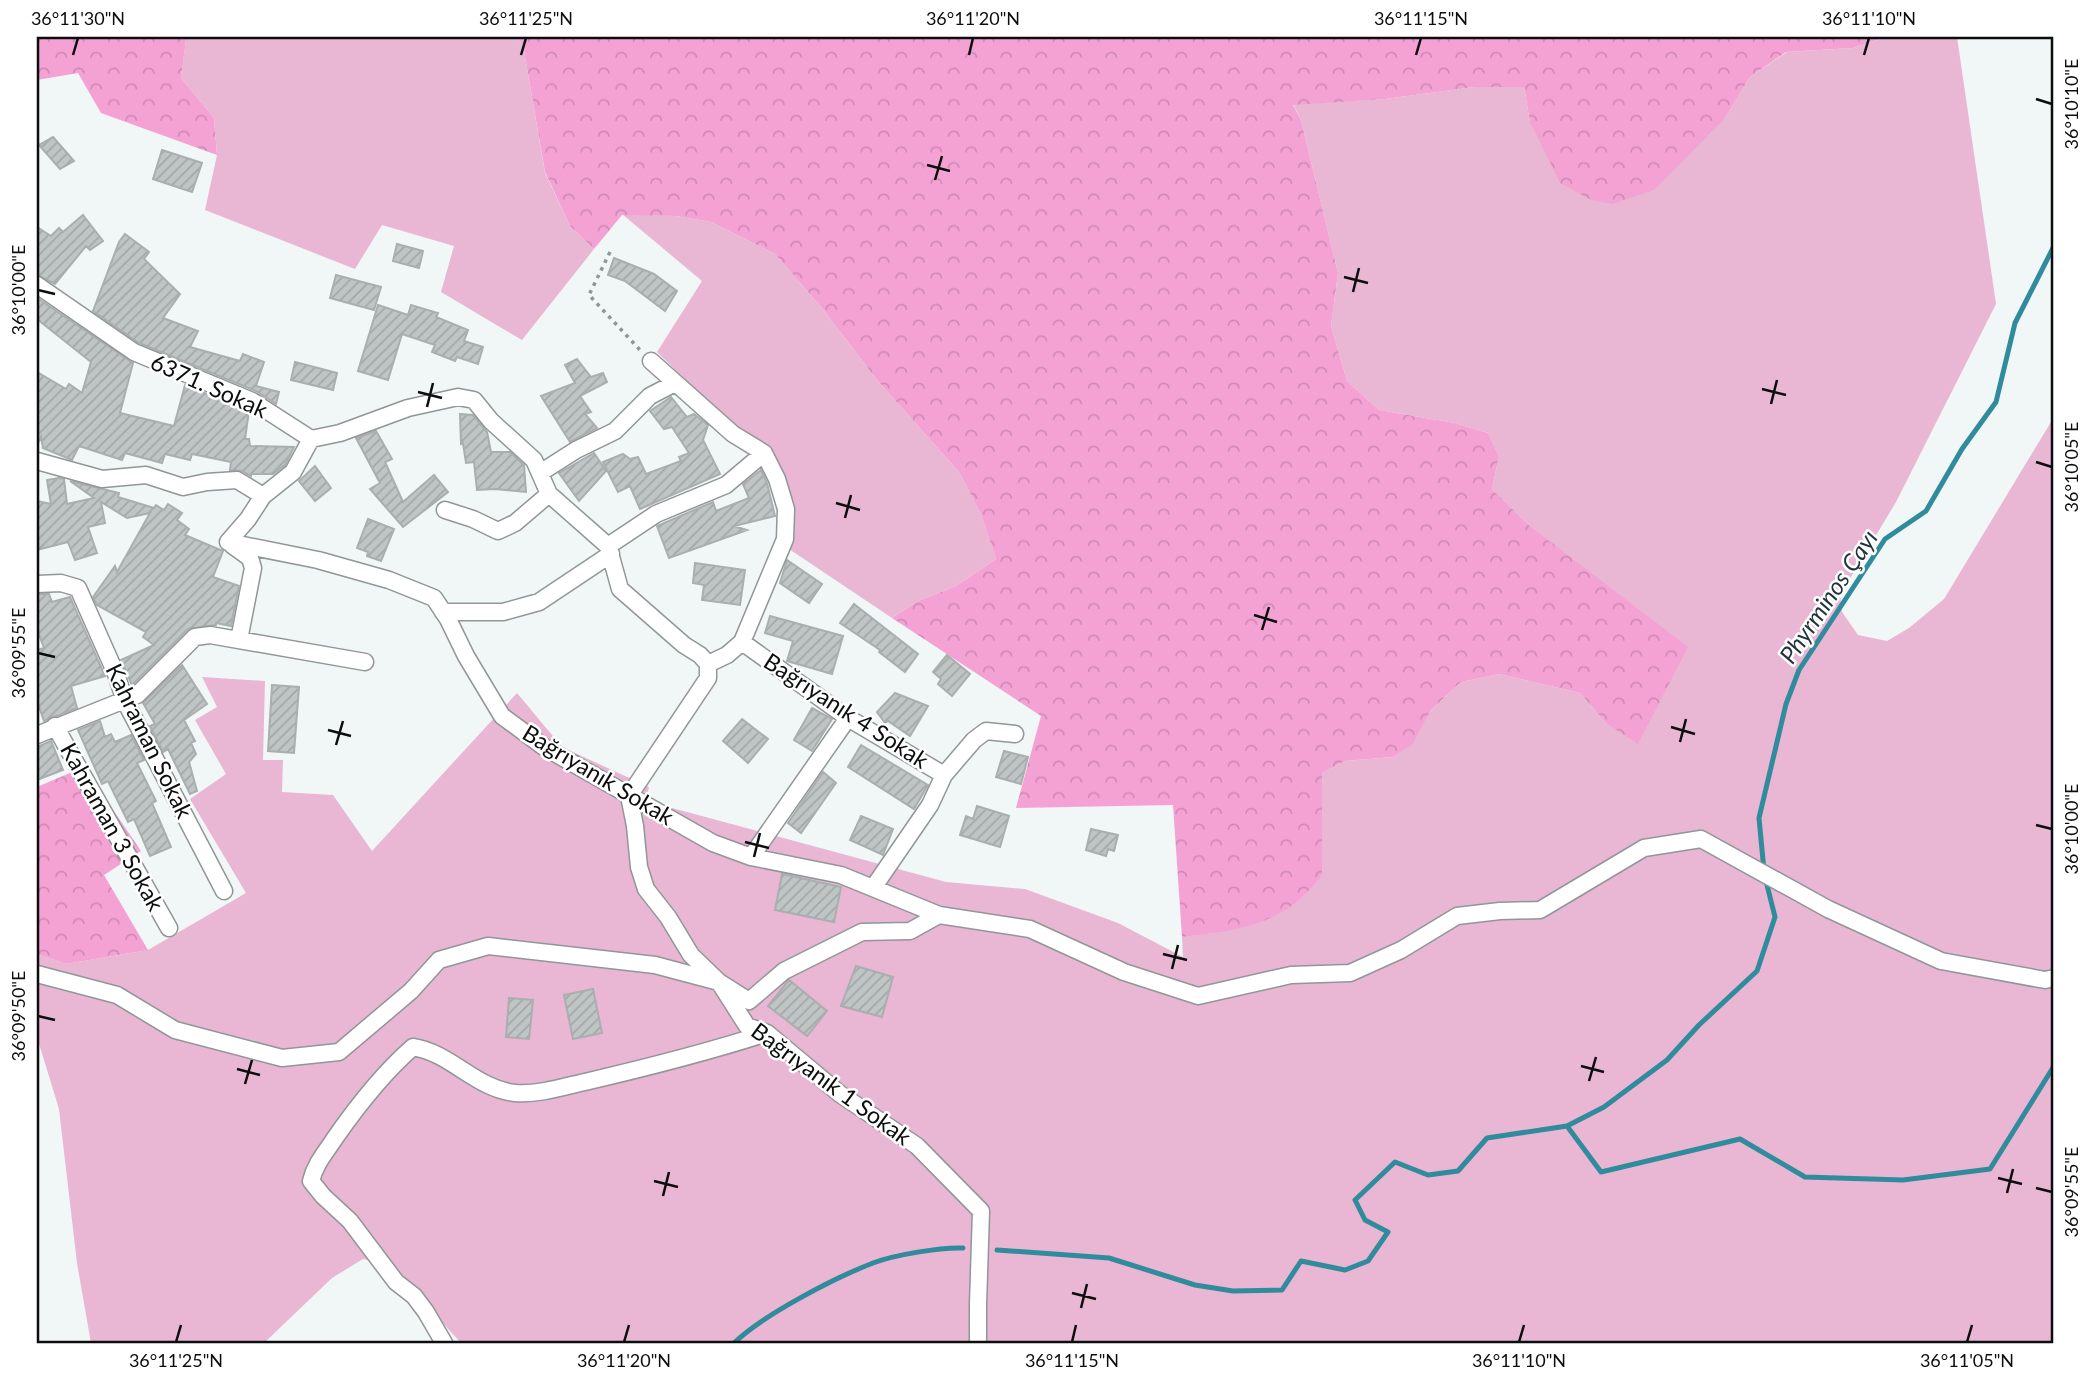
<svg xmlns="http://www.w3.org/2000/svg" width="2091" height="1380" font-family="Lato,sans-serif">
<style>
.grass{fill:#e9b6d3}
.forest{fill:url(#forest-crowns)}
.lines{fill:none;stroke-linecap:round;stroke-linejoin:round}
.stream{stroke:#308b9d;stroke-width:5}
.building{fill:url(#building-hatch);stroke:#a9aeaf;stroke-width:2}
.street-casing{stroke:#919697;stroke-width:19}
.path{stroke:#919596;stroke-width:3.5;stroke-dasharray:3.5 5;stroke-linecap:butt}
.street{stroke:#fff;stroke-width:16}
.ticks{fill:none;stroke:#0c0e0e;stroke-width:2.5}
.labels{text-anchor:middle;stroke-width:5;stroke-linejoin:round;paint-order:stroke}
.street-label{font-size:23px;fill:#0c0e0e;stroke:#fff}
.water-label{font-size:24px;font-style:italic;fill:#1f353a;stroke:#fff}
.neatline{fill:none;stroke:#0c0e0e;stroke-width:2.5}
.ticks-label{font-size:18px;text-anchor:middle;fill:#0c0e0e}
</style>
<defs>
<pattern id="forest-crowns" width="20" height="18" patternUnits="userSpaceOnUse" patternTransform="scale(1.75)"><rect width="20" height="18" fill="#f4a2d4"/><path d="M2 6a3 3 0 1 1 6 0M12 15a3 3 0 1 1 6 0" fill="none" stroke="#d08ab5"/></pattern>
<pattern id="building-hatch" width="6" height="6" patternUnits="userSpaceOnUse" patternTransform="scale(1.75)"><rect width="6" height="6" fill="#bfc4c5"/><path d="M-1 1l2-2M0 6l6-6M5 7l2-2" fill="none" stroke="#a3a7a8"/></pattern>
</defs>
<rect width="100%" height="100%" fill="#f1f6f7"/>
<!-- grass -->
<path class="grass" d="M188,37H517L523,45L545,173L570,226L594,249L522,340L441,292L454,246L382,225L355,269L205,210L217,155L214,118L181,78L186,39Z
M1886,37H1957L1996,304L1896,502L1840,595L1842,612L1858,635L1887,641L1909,628L1944,599L2054,417V1343H461L389,1264L363,1259L332,1278L264,1343H91L77,1263L59,1109L37,1037V954L66,964L148,950L246,893L190,799L226,774L195,720L217,707L202,677L265,681L263,760H283L282,792L333,795L372,851L517,693L562,747L649,787L646,801L946,882L1025,889L1118,923L1183,957L1182,937L1219,932L1322,875V773L1345,761L1393,757L1411,745L1431,710L1461,682L1499,674L1580,693L1606,723L1531,527L1492,489L1499,456L1488,433L1455,423L1379,410L1347,381L1331,326L1338,273L1301,120L1293,104L1385,99L1475,87H1524L1530,122L1725,118L1750,77L1787,52L1853,48Z
M622,214L676,216L711,222L775,254L822,308L877,380L959,472L981,514L996,559L956,586L918,601L892,618L789,549L788,492L756,448L657,352L702,281Z"/>
<!-- forest -->
<path class="forest" d="M37,37H188L186,40L181,78L214,118L217,155L101,113L78,73L37,80Z
M517,37H1886L1853,48L1786,52L1750,77L1725,118L1654,190L1612,204L1591,200L1560,183L1530,122L1524,87H1475L1385,99L1293,105L1301,120L1338,273L1331,326L1347,381L1379,410L1455,423L1488,433L1499,456L1492,489L1531,527L1688,647L1638,744L1606,723L1580,693L1499,674L1461,682L1431,710L1412,745L1393,757L1345,761L1322,773V875C1315,883 1308,892 1300,899C1267,928 1223,932 1182,937L1173,805L1016,808L1041,716L892,618L918,601L956,586L996,559L981,514L959,472L877,380L822,308L775,254L711,222L676,216L622,215L594,249L570,226L545,172L523,45Z
M84,767L141,851L104,875L148,950L66,964L37,954V787Z"/>
<g class="lines">
<!-- stream -->
<path class="stream" d="M1764,871L1759,818L1786,704L1799,670L1885,539L1926,511L1962,449L1996,402L2015,323L2054,246
M1567,1126L1604,1107L1667,1060L1699,1025L1757,971L1775,917L1766,881
M997,1250L1109,1258L1195,1285L1233,1291L1282,1290L1301,1261L1345,1270L1368,1261L1388,1232L1365,1220L1355,1200L1395,1162L1428,1175L1458,1171L1487,1138L1567,1126L1601,1172L1740,1139L1805,1177L1903,1180L1990,1169L2054,1066
M734,1343C763,1315 834,1278 873,1263C894,1255 941,1247 963,1248"/>
</g>
<!-- building -->
<path class="building" d="M53,137L74,161L60,169L39,145Z
M162,150L202,163L192,192L153,179Z
M83,215L103,241L90,250L86,246L55,284L37,275V227L51,236L59,228L63,232Z
M125,234L149,252L144,259L180,294L163,318L198,331L190,347L240,361L243,354L264,362L256,386L279,392L276,404L256,391L139,343L93,311L119,242Z
M397,244L423,251L419,268L393,261Z
M614,258L654,274L677,291L665,311L625,281L608,275Z
M336,275L381,287L374,310L330,298Z
M37,298L133,363L120,413L174,426L185,385L249,411L245,439H249L250,446L294,447L285,465L273,474H251V476L242,471L230,470L231,462L192,454L190,460L165,454L162,463L125,453L122,460L79,446L72,460L43,448L41,437L37,445V372L66,389L69,384L82,393L91,362L37,319Z
M378,305L408,315L411,305L438,313L436,317L468,330L464,341L483,347L478,364L457,357L455,361L432,352L435,345L402,334L388,380L358,371Z
M577,359L591,377L603,373L607,382L580,396L591,412L585,414L597,428L570,442L541,396L575,383L565,365Z
M295,362L337,373L333,390L291,380Z
M671,397L687,417L694,414L708,425L703,440L720,474L640,509L630,486L618,492L603,462L623,454L630,459L638,457L646,474L681,461L679,457L689,453L672,427L664,429L650,411Z
M460,414L473,415L487,432L491,452H510L524,465L526,492L495,489L477,490L474,462L466,463L463,443L461,444Z
M376,431L392,459L385,462L403,502L434,475L448,492L403,527L370,489L380,483L356,438Z
M594,453L606,471L579,501L559,473Z
M315,466L331,488L315,501L299,481Z
M761,470L767,483L775,516L734,526L747,530L669,558L657,526L713,502L716,511L749,498L743,484Z
M59,478L64,479L67,504L94,498L70,481L119,493L118,497L154,508L156,505L164,510L168,504L182,513L177,520L189,529L185,535L223,551L213,577L239,586L231,626L216,623V625L188,629L132,685L121,660L154,645L143,637L146,632L97,605L93,597L115,566L117,572L150,513L127,518L101,502L105,523L88,527L97,553L75,560L68,542L37,550V501L51,504L47,480Z
M368,519L394,529L381,561L367,556L368,552L357,548Z
M787,560L822,584L809,603L780,583Z
M695,563L745,570L740,605L702,600L704,585L693,583Z
M37,594H49L52,602L70,597L105,676L71,686L77,708L44,721L37,701V650L44,648L37,629Z
M854,604L918,654L905,672L879,652L880,650L840,623Z
M770,616L843,636L832,674L787,661L793,641L765,633Z
M947,655L970,674L952,696L938,684L941,679L933,672Z
M182,665L207,704L184,720L195,741L191,743L196,754L189,762L197,791L190,794L168,749L163,752L150,726L155,724L143,703Z
M272,685L299,687L294,753L268,751Z
M895,693L928,706L910,736L888,721L885,723L877,712Z
M812,708L832,719L812,751L794,740Z
M742,719L768,739L748,763L723,741Z
M100,721L105,737L111,734L115,742L131,735L144,760L137,763L156,801L152,803L171,847L150,856L134,819L128,822L108,781L102,784L78,730Z
M51,741L63,770L37,780V747Z
M861,745L928,785L914,809L848,767Z
M1004,751L1028,757L1021,784L996,777Z
M823,772L836,783L801,833L788,823Z
M977,806L1009,816L1000,847L960,835L966,816L973,819Z
M861,816L893,829L883,855L850,840Z
M1091,829L1118,835L1114,851L1108,849L1106,856L1086,850Z
M782,874L841,887L834,922L775,910Z
M856,966L893,977L882,1017L841,1006Z
M789,980L827,1011L807,1036L768,1006Z
M593,989L602,1033L573,1039L564,995Z
M509,998L533,1000L529,1039L506,1037Z"/>
<g class="lines">
<defs>
<path id="street" d="M37,285L134,352L252,401L311,439L340,433L408,408L458,397L474,400L491,421L534,460L549,494L608,546L620,589L684,645L700,655L708,664
M651,361L733,434L764,453L777,479L786,509L785,539L742,642L727,655L708,664
M311,439L293,472L263,496L248,519L228,542L318,560L389,580L434,598L448,619L466,656L502,716L544,747L713,843L751,857L841,875L939,915L1030,929L1124,972L1198,996L1291,975L1350,973L1401,950L1457,916L1500,911L1540,910L1644,848L1701,839L1828,909L1941,961L2045,980L2054,978
M37,461L102,479L146,475L183,487L207,482L237,480L263,496
M540,473L576,450L615,431L650,396L675,383
M445,510L473,519L498,531L515,523L549,494
M232,545L250,558L253,568L239,640
M608,546L656,514L726,485L764,453
M37,584L61,583L78,588L116,674L125,701L224,891
M443,612H503L539,602L611,554
M742,642L848,718L944,775L930,805L873,888
M708,664V678L629,796L635,826L639,867L646,889L668,917L691,955L719,982L747,1026L767,1033L840,1094L917,1146L981,1211L978,1305V1343
M55,726L169,928
M37,735L137,695L195,637L210,635L365,662
M944,775L974,740L986,731L1015,734
M751,857L848,718
M37,974L117,995L175,1030L282,1058L339,1052L411,991L439,960L488,946L655,965L719,982L749,1001L784,971L862,932L910,931L939,915
M444,1343L426,1312L414,1296L396,1282L350,1221L323,1196L311,1181C315,1164 326,1152 335,1138C358,1105 382,1074 413,1047C451,1053 476,1089 515,1093C539,1095 566,1086 589,1081C649,1067 708,1052 767,1033"/>
</defs>
<!-- street casing -->
<use href="#street" class="street-casing"/>
<!-- path -->
<path class="path" d="M610,252L589,295L640,350"/>
<!-- street -->
<use href="#street" class="street"/>
</g>
<!-- ticks -->
<path class="ticks" d="M73,55L78,38M521,55L526,38M969,55L973,38M1416,55L1421,38M1864,55L1869,38M2036,99L2052,104M927,165L950,171M935,180L942,156M1344,277L1368,283M38,290L55,294M1353,292L1359,268M1762,389L1786,395M418,392L442,398M1771,404L1777,380M427,407L433,383M2036,462L2052,467M836,503L860,510M845,518L851,495M1254,615L1277,622M1262,630L1269,607M38,653L55,657M1671,727L1695,734M328,730L351,736M1680,742L1686,719M336,745L343,721M2036,825L2052,829M745,842L769,848M754,857L760,833M1163,954L1187,960M1172,969L1178,945M38,1016L55,1020M1581,1066L1604,1072M237,1069L260,1075M1589,1081L1596,1057M245,1084L252,1060M1998,1178L2022,1184M654,1181L678,1187M2036,1188L2052,1192M2007,1193L2013,1169M663,1196L669,1172M1072,1293L1096,1299M1081,1308L1087,1284M176,1342L181,1325M624,1342L629,1325M1072,1342L1076,1325M1519,1342L1524,1325M1967,1342L1972,1325"/>
<g class="labels">
<!-- street labels -->
<g class="street-label">
<text transform="translate(209 386) rotate(24)" y="8">6371. Sokak</text>
<text transform="translate(846 711) rotate(33)" y="8">Bağrıyanık 4 Sokak</text>
<text transform="translate(149 741) rotate(64)" y="8">Kahraman Sokak</text>
<text transform="translate(598 775) rotate(31)" y="8">Bağrıyanık Sokak</text>
<text transform="translate(112 827) rotate(61)" y="8">Kahraman 3 Sokak</text>
<text transform="translate(831 1084) rotate(36)" y="8">Bağrıyanık 1 Sokak</text>
</g>
<!-- water labels -->
<g class="water-label">
<text transform="translate(1829 597) rotate(-56)" y="8">Phyrminos Çayı</text>
</g>
</g>
<!-- border -->
<rect width="2091" height="1380" fill="none" stroke="#ffffff" stroke-width="77"/>
<rect x="38" y="38" width="2014" height="1304" class="neatline"/>
<g class="ticks-label">
<text x="78" y="25">36°11'30"N</text>
<text x="526" y="25">36°11'25"N</text>
<text x="973" y="25">36°11'20"N</text>
<text x="1421" y="25">36°11'15"N</text>
<text x="1869" y="25">36°11'10"N</text>
<text transform="translate(2072 104) rotate(-90)" y="6">36°10'10"E</text>
<text transform="translate(19 290) rotate(-90)" y="6">36°10'00"E</text>
<text transform="translate(2072 467) rotate(-90)" y="6">36°10'05"E</text>
<text transform="translate(19 653) rotate(-90)" y="6">36°09'55"E</text>
<text transform="translate(2072 829) rotate(-90)" y="6">36°10'00"E</text>
<text transform="translate(19 1016) rotate(-90)" y="6">36°09'50"E</text>
<text transform="translate(2072 1192) rotate(-90)" y="6">36°09'55"E</text>
<text x="176" y="1367">36°11'25"N</text>
<text x="624" y="1367">36°11'20"N</text>
<text x="1072" y="1367">36°11'15"N</text>
<text x="1519" y="1367">36°11'10"N</text>
<text x="1967" y="1367">36°11'05"N</text>
</g>
</svg>
